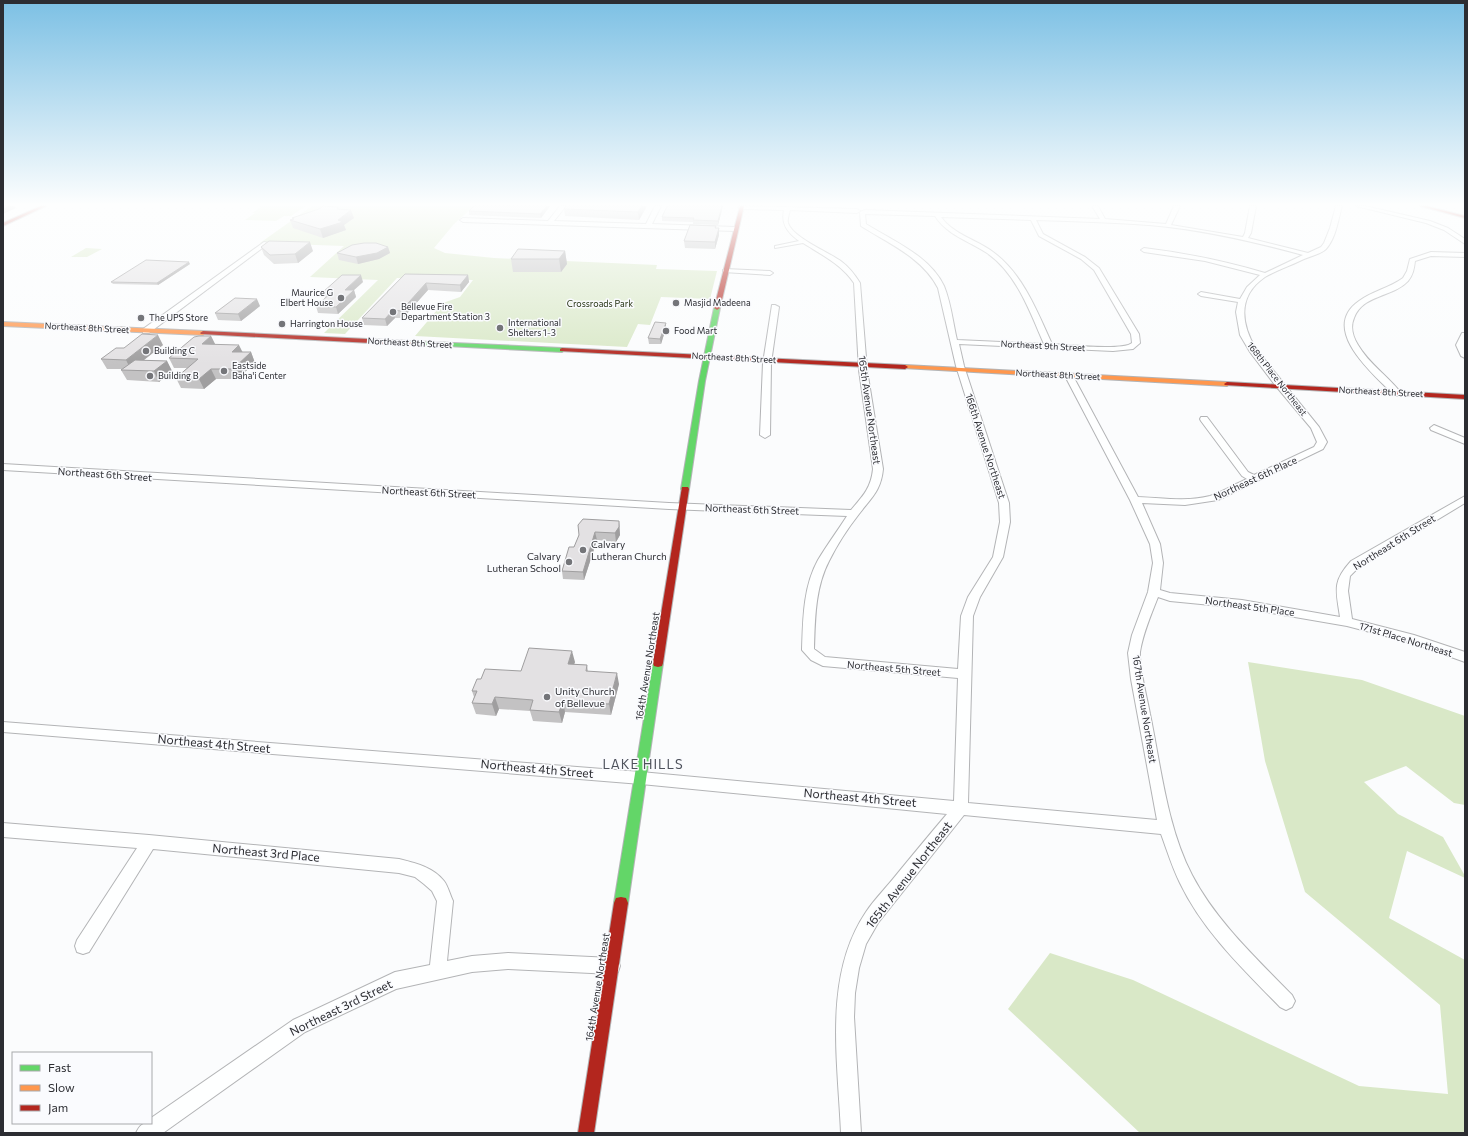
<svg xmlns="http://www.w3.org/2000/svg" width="1468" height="1136" font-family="Commissioner,sans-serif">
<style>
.green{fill:#d9e8c7}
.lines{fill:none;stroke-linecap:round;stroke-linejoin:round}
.street-casing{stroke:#b3b4b6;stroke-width:2}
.fast-casing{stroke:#b3b4b6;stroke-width:2}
.slow-casing{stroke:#b3b4b6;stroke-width:2}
.jam-casing{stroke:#b3b4b6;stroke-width:2}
.street{fill:#feffff;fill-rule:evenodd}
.fast{fill:#63d668;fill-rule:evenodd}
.slow{fill:#ff974d;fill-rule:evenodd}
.jam{fill:#b3261e;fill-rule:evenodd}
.wall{fill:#c3c2c3}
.shaded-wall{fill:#9f9e9f}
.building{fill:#e3e1e3;stroke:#9f9e9f}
.poi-dot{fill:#747579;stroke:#fafbfe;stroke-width:1.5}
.labels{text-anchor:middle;stroke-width:3;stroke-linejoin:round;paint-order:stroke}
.far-poi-label{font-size:9px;fill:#2c2d32;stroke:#fafbfe;text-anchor:start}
.far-park-label{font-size:9px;fill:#253312;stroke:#fafbfe}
.far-street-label{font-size:9px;fill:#2c2d32;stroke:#fafbfe}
.street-label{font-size:10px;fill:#2c2d32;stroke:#fafbfe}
.poi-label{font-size:10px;fill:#2c2d32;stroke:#fafbfe;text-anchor:start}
.near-street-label{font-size:12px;fill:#2c2d32;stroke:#fafbfe}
.near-neighbourhood-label{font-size:13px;letter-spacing:1px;fill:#4f535c;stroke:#fafbfe}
</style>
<rect width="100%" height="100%" fill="#fbfcfd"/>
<!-- green -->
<path class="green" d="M259,206H306L291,216H284L276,221L245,220L255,213H252L261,207Z
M312,206H474L454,224L434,248L445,253L494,258L657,265L656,269L717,271L710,299L661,297L650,325L638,324L627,347L415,336L443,303L460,297L473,280L397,278L345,334L324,333L378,280L310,277L344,246L260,243Z
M86,248L102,249L87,257H71Z
M1248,662L1362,680L1465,716V805L1454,803L1406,766L1364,782L1398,814L1443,837L1465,876V878L1407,851L1389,918L1465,960V1133H1140L1008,1009L1050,953L1133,980L1359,1086L1448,1094L1440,1005L1305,892L1265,761Z"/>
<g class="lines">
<defs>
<path id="street" d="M560,206H566L554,221L646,224L655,206H661L652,224L735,227L738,229L735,231L463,222L460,220L463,218L548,221Z
M740,206L857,209L860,211L857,213L790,210C789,214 787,219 788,223C793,238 829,252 842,262C850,268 855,275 860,283L867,370L883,469C881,491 871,498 859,514C848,528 837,545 829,561C815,588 815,619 814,649L825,657L958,669L961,616L968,597L993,557L1000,522L999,503L956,366L938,288C923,258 888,243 861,226L860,212L865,210L1100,219L1092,206H1098L1105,219L1166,224L1174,206H1180L1171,225L1243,237L1245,233L1250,206H1256L1251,233L1248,238L1308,253L1321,247L1324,243L1330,228L1336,206H1342C1338,220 1336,238 1326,249C1321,254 1311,256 1304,259C1292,265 1277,270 1265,277C1237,296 1241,324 1256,349L1319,427L1327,442L1323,449L1218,500L1185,505L1142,503L1160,544L1163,563L1160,590L1170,593L1242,600L1340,617C1336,590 1332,582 1351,561L1465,496V503L1359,567L1350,576L1348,591L1352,619L1414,635L1465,652V662L1412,643L1347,626L1242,608L1170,601L1158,597C1151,615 1143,633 1140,652C1139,668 1147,697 1150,714C1161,767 1167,827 1192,875C1216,921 1256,958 1292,995L1295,1001L1292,1007L1286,1010L1280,1007C1243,969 1203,931 1180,883C1172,867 1167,850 1161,834L964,815L878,923L866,944L859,968L855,993L854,1017L861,1133H841C838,1060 823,976 866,912C874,900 884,890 893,879C911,857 929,835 947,814L641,784L3,732V722L641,772L954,801L958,678L823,666L811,660L802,650C803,620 803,587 818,560C827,545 838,530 847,516L669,509L3,470V464L669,503L851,510C863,496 871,488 873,469L859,370L854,283C841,264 822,255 803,243L775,248V246L799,241C787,232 781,224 784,210L741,209L738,207ZM865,214L935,216C947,235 969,241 987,253C1017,274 1030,312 1044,344L957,340C953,323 951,303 944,286C930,256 893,241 866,224ZM941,217L1031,220L1039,236L1081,259L1094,270L1131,334L1132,343C1123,351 1066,345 1052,344C1037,311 1023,274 993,252C977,240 953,234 941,217ZM1036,220C1069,221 1102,222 1134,224C1191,227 1248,240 1303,255L1265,273C1225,261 1185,253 1144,248L1141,250L1144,252L1205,261L1260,275L1247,287L1240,299L1201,292L1198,294L1201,296L1238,302L1236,312L1240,335L1250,352L1275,385L1311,428L1317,442L1314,447L1254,475L1248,472L1207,417H1201L1200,419L1201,421L1242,476L1247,479C1235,484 1222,492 1210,496C1187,502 1162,498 1138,497L1073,376L1069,374L1065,376L1130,500L1150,544L1153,563L1148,592L1132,635L1128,653L1131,679L1157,820L968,803L973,616L980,597L1003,557L1010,522L1009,503L964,366L959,344L1113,351L1133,349L1140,343L1139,334L1099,268L1085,257L1043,234Z
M1356,206H1365L1430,221L1448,228L1465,239V244L1444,230L1426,223Z
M264,242L269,243L149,333H143V329Z
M1431,252L1465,253V257L1431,256L1415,261C1414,269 1413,275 1408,281C1392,298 1363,294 1354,318C1350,327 1353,337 1358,345C1369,364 1388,376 1401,393L1397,396L1394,395C1373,374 1319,329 1359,301C1373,291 1389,288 1403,278L1407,271L1410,259Z
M725,269L770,271L773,273L770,275L723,272V270Z
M772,305H775L779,307L771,363L770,435L765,438L760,435L763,363Z
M1462,333H1465V358L1461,356L1456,345Z
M1434,425L1465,438V444L1431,430L1430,428Z
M3,823L149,835L399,859C415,863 433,867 444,881C448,886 450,895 453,901L447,961L472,956L508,953L612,958L618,960L620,966L618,972L612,974L508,969L472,972L396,989L305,1032L163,1133H136C140,1125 142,1123 151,1123V1118L293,1020L395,972L430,965L437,901L432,891L424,884L415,877L399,873L153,849L89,952L83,954L77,952L75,946L77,940L137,848L3,837Z"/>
<path id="fast" d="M717,306L720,308L705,381L689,489L685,491L681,489L699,381L714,308Z
M409,341L562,348L565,350L562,352L407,344V342Z
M658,659L662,660L663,663L628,903L626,908L621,909L616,908L614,903L653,663L654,660Z"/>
<path id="slow" d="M3,322L203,331L206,333L203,335L3,326Z
M905,365L1227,382L1230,384L1227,386L903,368V366Z"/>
<path id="jam" d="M41,206H46L3,226V223Z
M740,206H744L720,308L717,310L714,308Z
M1420,206H1426L1465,216V218Z
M203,331L409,341L412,343L409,345L201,334L200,333Z
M562,348L905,365L908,367L905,369L560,351V349Z
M1227,382L1465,395V399L1225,385L1224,384Z
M682,487H688L689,489L663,663L662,666L658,667L654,666L653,663Z
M621,897L626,898L628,903L594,1133H578L614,903L616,898Z"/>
</defs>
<!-- street casing -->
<use href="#street" class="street-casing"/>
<!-- fast casing -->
<use href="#fast" class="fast-casing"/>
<!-- slow casing -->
<use href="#slow" class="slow-casing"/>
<!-- jam casing -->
<use href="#jam" class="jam-casing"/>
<!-- street -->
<use href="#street" class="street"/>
<!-- fast -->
<use href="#fast" class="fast"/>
<!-- slow -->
<use href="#slow" class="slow"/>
<!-- jam -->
<use href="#jam" class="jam"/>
</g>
<!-- wall -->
<path class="wall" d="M550,206L541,218L469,215V211Z
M647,206L639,220L565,216L564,209Z
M723,206L718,225L693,224V222L662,221V217Z
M339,209L354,218L344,225L346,230L323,238L293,228L290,220L292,219V218Z
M716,226V228H719V235L715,249L685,248L684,241Z
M261,247L313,251L298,263L274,264L264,255Z
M388,247L390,253L379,259L358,264L339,260L337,253Z
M565,251L567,264L561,272H513L511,259Z
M190,264L158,285L113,284L111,282Z
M405,274L468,275L469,282L461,292L428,290L403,318H395L387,326L364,325L362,318Z
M363,282L354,290L356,297L338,314L318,313L316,306L325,298L323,292Z
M260,306L241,321L218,320L215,313Z
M666,323V328L661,344H649L648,338Z
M211,336L215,344L243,352H251L255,363L237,379H216L204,389L181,388L176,378L187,368H174L169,358Z
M163,345L144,360L167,361L172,371L159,382L127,380L121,370L122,369H107L101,359L124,348Z
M619,521L620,535L616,542L597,540L584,580L563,579L562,571L574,547L579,535Z
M575,662L574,664L587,665L588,671L619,684L611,715L565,712L562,723L533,721L530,711L499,709L496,716L476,714L472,703L474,697L472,691L521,671Z"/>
<!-- shaded-wall -->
<path class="shaded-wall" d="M10,206H14L16,208L3,214V209Z
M547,206H550L541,218L540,214Z
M642,206H647L639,220L638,212Z
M722,206H723L718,225V221Z
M351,210L354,218L344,225L346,230L323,238L320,229L338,220Z
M719,228V235L715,249V242Z
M310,242L313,251L298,263L295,254Z
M388,247L390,253L379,259L358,264L356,257Z
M565,251L567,264L561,272L559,259Z
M189,262L190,264L158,285L157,283Z
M361,275L363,282L354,290L356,297L338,314L336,307L345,290Z
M468,275L469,282L461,292L460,285Z
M426,283L428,290L403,318L401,311Z
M257,299L260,306L241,321L238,314Z
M393,310L395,318L387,326L385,319Z
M666,323V328L661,344L660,339Z
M158,335L163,345L131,370L126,360Z
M211,336L216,346L202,344Z
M239,345L244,355L232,352Z
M251,352L255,363L237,379L233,369Z
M167,361L172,371L159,382L154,371Z
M211,369L216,379L204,389L199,379Z
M619,521L620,535L616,542L615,533Z
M595,532L597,540L584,580L583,572Z
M572,651L575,662L570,675L568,664Z
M617,673L619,684L611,715L609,704Z
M495,697L499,709L496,716L492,704Z
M563,701L565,712L562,723L559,712Z"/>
<!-- building -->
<path class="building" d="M3,206H10L3,209Z
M323,206L338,207L337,209L351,210L338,220L343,222L320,229L290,220L294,219L292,218L319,209Z
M474,206H547L540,214L469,211Z
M566,206H642L638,212L564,209Z
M667,206H722L718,221L693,220L694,218L662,217Z
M690,225L716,226L715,228H719L715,242L684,241Z
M269,241L310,242L295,254L270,255L261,247Z
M364,243H376L388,247L377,253L356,257L337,253L352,245Z
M518,249L565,251L559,259H511Z
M146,260L189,262L157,283L111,282Z
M405,274L468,275L460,285L426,283L401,311L393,310L385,319L362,318Z
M342,275H361L345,290H354L336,307L316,306L331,293L323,292Z
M235,298L257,299L238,314L215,313Z
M655,322L666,323L660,339L648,338Z
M142,334L158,335L126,360L101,359L116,348H124Z
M199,336H211L202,344L239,345L232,352H251L233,369H211L199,379L176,378L198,359L169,358L194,337Z
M135,360L167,361L154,371L121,370Z
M583,519L619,521V527L615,533L595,532L583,572L562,571L569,547H574L579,535L578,525Z
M529,648L572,651L568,664L587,665L586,671L617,673L609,704L563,701L559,712L530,710L533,700L495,697L492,704L472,703L477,691H472L477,679H481L485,669L521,671Z"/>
<!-- sky -->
<linearGradient id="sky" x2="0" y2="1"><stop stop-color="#7cc0e4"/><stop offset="0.56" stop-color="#fdfefe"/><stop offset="1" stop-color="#fdfefe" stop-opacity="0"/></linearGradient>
<rect width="1468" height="365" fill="url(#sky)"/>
<!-- markers -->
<g class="poi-dot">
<circle cx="341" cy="298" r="4"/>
<circle cx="676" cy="303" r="4"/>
<circle cx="393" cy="312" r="4"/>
<circle cx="141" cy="318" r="4"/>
<circle cx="282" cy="324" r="4"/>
<circle cx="500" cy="328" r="4"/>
<circle cx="666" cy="331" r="4"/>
<circle cx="146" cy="351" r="4"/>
<circle cx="224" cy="371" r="4"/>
<circle cx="150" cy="376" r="4"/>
<circle cx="583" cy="550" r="4"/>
<circle cx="569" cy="562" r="4"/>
<circle cx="547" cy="697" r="4"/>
</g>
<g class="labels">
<!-- far-poi labels -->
<g class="far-poi-label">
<text x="333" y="296" text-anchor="end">Maurice G<tspan x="333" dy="10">Elbert House</tspan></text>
<text x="684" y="306">Masjid Madeena</text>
<text x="401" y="310">Bellevue Fire<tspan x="401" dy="10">Department Station 3</tspan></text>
<text x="149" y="321">The UPS Store</text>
<text x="508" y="326">International<tspan x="508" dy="10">Shelters 1-3</tspan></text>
<text x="290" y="327">Harrington House</text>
<text x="674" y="334">Food Mart</text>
<text x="154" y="354">Building C</text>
<text x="232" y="369">Eastside<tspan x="232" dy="10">Baha'i Center</tspan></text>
<text x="158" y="379">Building B</text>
</g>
<!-- far-park labels -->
<g class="far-park-label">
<text x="600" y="307">Crossroads Park</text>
</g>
<!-- far-street labels -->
<g class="far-street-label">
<text transform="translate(87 328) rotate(3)" y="3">Northeast 8th Street</text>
<text transform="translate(410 343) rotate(3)" y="3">Northeast 8th Street</text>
<text transform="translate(1043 346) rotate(3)" y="3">Northeast 9th Street</text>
<text transform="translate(734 358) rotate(3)" y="3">Northeast 8th Street</text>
<text transform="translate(1058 375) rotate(3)" y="3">Northeast 8th Street</text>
<text transform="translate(1277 379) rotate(52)" y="3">168th Place Northeast</text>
<text transform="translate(1381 392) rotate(3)" y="3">Northeast 8th Street</text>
</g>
<!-- street labels -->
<g class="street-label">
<text transform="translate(870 410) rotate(82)" y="4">165th Avenue Northeast</text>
<text transform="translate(986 446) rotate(72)" y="4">166th Avenue Northeast</text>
<text transform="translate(105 474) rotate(4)" y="4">Northeast 6th Street</text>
<text transform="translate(1255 478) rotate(-25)" y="4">Northeast 6th Place</text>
<text transform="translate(429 492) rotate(3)" y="4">Northeast 6th Street</text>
<text transform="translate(752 509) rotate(2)" y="4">Northeast 6th Street</text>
<text transform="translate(1394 542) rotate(-32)" y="4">Northeast 6th Street</text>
<text transform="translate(1250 606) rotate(8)" y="4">Northeast 5th Place</text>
<text transform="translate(1406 639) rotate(17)" y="4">171st Place Northeast</text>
<text transform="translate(647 666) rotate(-81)" y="4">164th Avenue Northeast</text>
<text transform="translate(894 668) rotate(5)" y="4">Northeast 5th Street</text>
<text transform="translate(1145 709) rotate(81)" y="4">167th Avenue Northeast</text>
<text transform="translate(597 987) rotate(-81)" y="4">164th Avenue Northeast</text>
</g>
<!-- poi labels -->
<g class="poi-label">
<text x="591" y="548">Calvary<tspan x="591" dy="12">Lutheran Church</tspan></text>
<text x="561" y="560" text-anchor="end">Calvary<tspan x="561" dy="12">Lutheran School</tspan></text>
<text x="555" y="695">Unity Church<tspan x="555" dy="12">of Bellevue</tspan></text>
</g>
<!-- near-street labels -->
<g class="near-street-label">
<text transform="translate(214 744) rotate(5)" y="4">Northeast 4th Street</text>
<text transform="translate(537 769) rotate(5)" y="4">Northeast 4th Street</text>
<text transform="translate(860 798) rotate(5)" y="4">Northeast 4th Street</text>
<text transform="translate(266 853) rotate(5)" y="4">Northeast 3rd Place</text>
<text transform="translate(909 875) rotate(-52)" y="4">165th Avenue Northeast</text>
<text transform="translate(341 1008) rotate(-26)" y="4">Northeast 3rd Street</text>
</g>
<!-- near-neighbourhood labels -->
<g class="near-neighbourhood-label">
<text x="643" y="769">LAKE HILLS</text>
</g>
</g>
<!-- border -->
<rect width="1468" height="1136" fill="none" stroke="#2c2d32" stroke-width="8"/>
<!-- legend -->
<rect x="12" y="1052" width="140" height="72" fill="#fafbfe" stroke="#a8a9ac"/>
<rect x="20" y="1065" width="20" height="6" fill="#63d668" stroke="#a8a9ac"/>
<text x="48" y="1072" font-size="12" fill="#2c2d32">Fast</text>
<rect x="20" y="1085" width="20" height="6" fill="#ff974d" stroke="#a8a9ac"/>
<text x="48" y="1092" font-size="12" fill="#2c2d32">Slow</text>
<rect x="20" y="1105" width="20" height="6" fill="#b3261e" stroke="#a8a9ac"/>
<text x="48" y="1112" font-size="12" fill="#2c2d32">Jam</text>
</svg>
